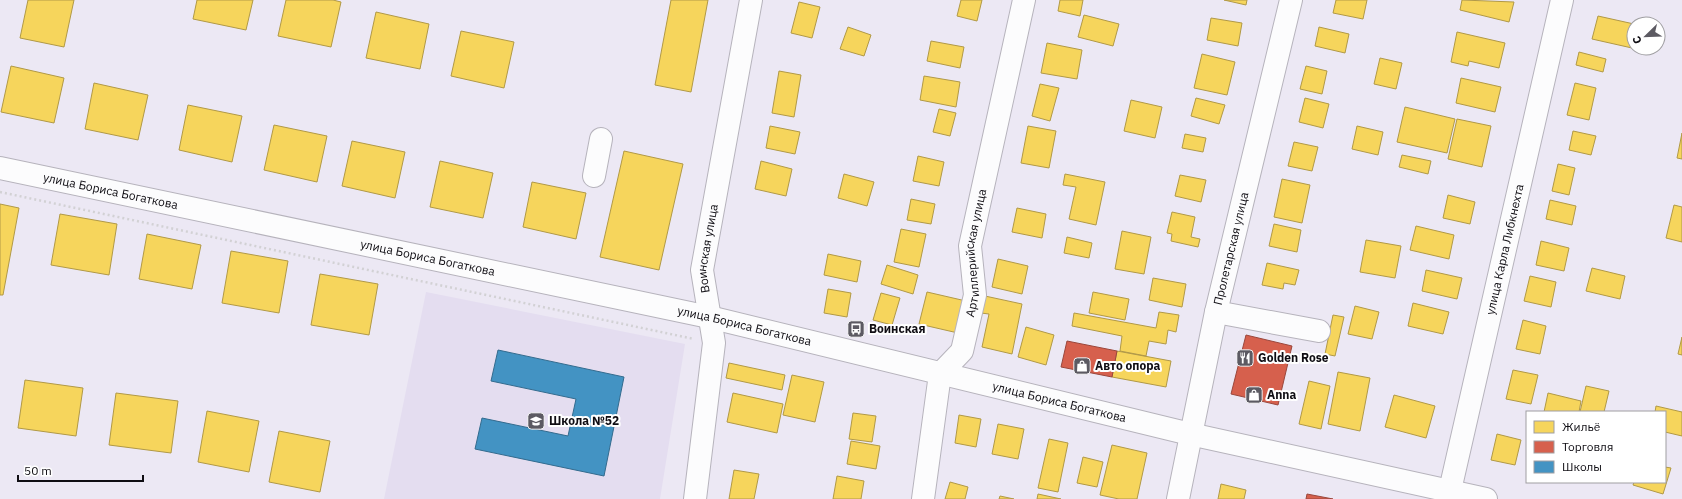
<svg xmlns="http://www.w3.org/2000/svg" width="1682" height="499" font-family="'IBM Plex Sans',sans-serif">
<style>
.built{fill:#e4ddf0}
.homes{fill:#f6d55c;stroke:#b19946}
.shops{fill:#d6604d;stroke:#9a473c}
.schools{fill:#4393c3;stroke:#336b8e}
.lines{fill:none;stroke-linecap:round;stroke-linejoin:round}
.minor-casing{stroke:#b6b3bc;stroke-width:24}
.major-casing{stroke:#b6b3bc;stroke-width:24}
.path{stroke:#d2d1d4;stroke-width:2.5;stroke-dasharray:2 3;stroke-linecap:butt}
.minor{stroke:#fcfcfd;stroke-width:22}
.major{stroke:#fcfcfd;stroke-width:22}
.labels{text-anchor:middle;stroke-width:4;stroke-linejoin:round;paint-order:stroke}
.street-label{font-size:12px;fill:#0f0d13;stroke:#fff}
.poi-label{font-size:12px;font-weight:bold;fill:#0f0d13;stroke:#fff;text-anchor:start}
</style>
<rect width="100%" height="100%" fill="#ece8f4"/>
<!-- built -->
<path class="built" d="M426,292L685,344L660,499H384Z"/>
<!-- homes -->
<path class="homes" d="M28,0H74L64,47L20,38Z
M197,0H253L246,30L193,19Z
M286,0H333L341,2L331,47L278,36Z
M671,0H708L691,92L655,85Z
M961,0H982L977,21L957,16Z
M1060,0H1083L1080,16L1058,11Z
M1224,0H1247L1246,5Z
M1336,0H1367L1363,19L1333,13Z
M1462,0L1514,2L1509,22L1460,10Z
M799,2L820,7L812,38L791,33Z
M376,12L429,24L420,69L366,58Z
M1084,15L1119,24L1113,46L1078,37Z
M1598,16L1634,24L1632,48L1592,39Z
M1211,18L1242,23L1238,46L1207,40Z
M848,27L871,35L864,56L840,49Z
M1319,27L1349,34L1345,53L1315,46Z
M461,31L514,42L504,88L451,76Z
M1457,32L1505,43L1499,68L1469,61L1468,66L1451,62Z
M931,41L964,47L960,68L927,61Z
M1047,43L1082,50L1077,79L1041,73Z
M1579,52L1606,59L1603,72L1576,65Z
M1202,54L1235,62L1227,95L1194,88Z
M1380,58L1402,63L1396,89L1374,84Z
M11,66L64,78L54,123L1,112Z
M1306,66L1327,71L1322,94L1300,89Z
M779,71L801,75L794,117L772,113Z
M924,76L960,82L956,107L920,100Z
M1461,78L1501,87L1495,112L1456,103Z
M94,83L148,95L138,140L85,129Z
M1575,83L1596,88L1589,120L1567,115Z
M1040,84L1059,88L1050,121L1032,116Z
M1196,98L1225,105L1219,124L1191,116Z
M1305,98L1329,104L1323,128L1299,122Z
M1131,100L1162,107L1155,138L1124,131Z
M188,105L242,116L232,162L179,150Z
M1405,107L1455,119L1447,153L1397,142Z
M939,109L956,113L950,136L933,132Z
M1457,119L1491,126L1482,167L1448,159Z
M274,125L327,136L317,182L264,170Z
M770,126L800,132L795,154L766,148Z
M1028,126L1056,131L1049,168L1021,163Z
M1357,126L1383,132L1378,155L1352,149Z
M1573,131L1596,136L1591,155L1569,150Z
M1682,133V159L1677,158Z
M1185,134L1206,138L1203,152L1182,148Z
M352,141L405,152L395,198L342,186Z
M1294,142L1318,147L1312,171L1288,166Z
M624,151L683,164L659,270L600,257Z
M1402,155L1431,161L1428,174L1399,167Z
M918,156L944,162L939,186L913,181Z
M440,161L493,173L483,218L430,207Z
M761,161L792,169L786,196L755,189Z
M1558,164L1575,168L1569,195L1552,191Z
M844,174L874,182L867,206L838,198Z
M1065,174L1105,182L1096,225L1069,219L1076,187L1063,185Z
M1180,175L1206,180L1201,202L1175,196Z
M1282,179L1310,185L1302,223L1274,217Z
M532,182L586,193L576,239L523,227Z
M1448,195L1475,202L1470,224L1443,218Z
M911,199L935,204L931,224L907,220Z
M1550,200L1576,206L1572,225L1546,219Z
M0,204L19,208L3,295H0Z
M1674,205L1682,207V242L1666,238Z
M1017,208L1046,214L1042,238L1012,232Z
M1172,212L1195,217L1191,237L1200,239L1198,247L1171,241L1172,234L1167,233Z
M60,214L117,224L109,275L51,265Z
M1274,224L1301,230L1297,252L1269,246Z
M1416,226L1454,235L1449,259L1410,250Z
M901,229L926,234L919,267L894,262Z
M1122,231L1151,237L1144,274L1115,269Z
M147,234L201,245L192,289L139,279Z
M1067,237L1092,243L1089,258L1064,253Z
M1366,240L1401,246L1395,278L1360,272Z
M1541,241L1569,248L1564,271L1536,265Z
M231,251L288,261L279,313L222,303Z
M828,254L861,261L857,282L824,275Z
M998,259L1028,266L1022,294L992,287Z
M1267,263L1299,270L1295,285L1284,283L1283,289L1262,285Z
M887,265L918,275L913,294L881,284Z
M1592,268L1625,276L1620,299L1586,291Z
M1426,270L1462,278L1457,299L1422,291Z
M320,274L378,284L369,335L311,325Z
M1530,276L1556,282L1551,307L1524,301Z
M1153,278L1186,284L1182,307L1149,300Z
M828,289L851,293L847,317L824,313Z
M927,292L966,301L958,333L919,324Z
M1093,292L1129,299L1125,320L1089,313Z
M881,293L900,298L892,325L873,320Z
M985,296L1022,304L1012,354L982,347L989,314L981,313Z
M1413,303L1449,312L1443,334L1408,326Z
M1355,306L1379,312L1372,339L1348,334Z
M1159,312L1179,315L1176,332L1168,330L1166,344L1149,341L1146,356L1120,351L1122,336L1072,326L1074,313L1156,328Z
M1333,315L1344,317L1335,356L1325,354Z
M1523,320L1546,326L1540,354L1516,349Z
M1026,327L1054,335L1046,365L1018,357Z
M1682,337V355L1678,354Z
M1117,351L1171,361L1166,387L1112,377Z
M729,363L785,375L782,390L726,378Z
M1513,370L1538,375L1531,404L1506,399Z
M1338,372L1370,378L1360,431L1328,424Z
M792,375L824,382L815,422L783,415Z
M25,380L83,388L76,436L18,428Z
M1309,381L1330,386L1321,429L1299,424Z
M1586,386L1609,391L1604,412H1580Z
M116,393L178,401L171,453L109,445Z
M733,393L783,404L777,433L727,422Z
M1548,393L1581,401L1579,412H1544Z
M1394,395L1435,406L1426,438L1385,427Z
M1656,406L1682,412V436L1665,432V412H1655Z
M207,411L259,421L249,472L198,462Z
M853,413L876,416L872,442L849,439Z
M959,415L981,419L976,447L955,443Z
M998,424L1024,429L1018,459L992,454Z
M279,431L330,441L320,492L269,482Z
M1497,434L1521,440L1515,465L1491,460Z
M1049,439L1068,443L1058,492L1038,488Z
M851,441L880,446L876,469L847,464Z
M1112,445L1147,453L1137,499H1119L1100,495Z
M1083,457L1103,462L1097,487L1077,483Z
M1665,467L1671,468L1663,494L1633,485L1634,482H1665Z
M734,470L759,474L754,499H729Z
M837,476L864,481L861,499H833Z
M950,482L968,487L965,499H945Z
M1221,484L1246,490L1244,499H1218Z
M1038,494L1061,499H1037Z
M1000,496L1014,499H999Z"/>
<!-- shops -->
<path class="shops" d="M1246,335L1292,346L1278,405L1231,394Z
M1067,341L1117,351L1112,377L1061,367Z
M1307,494L1333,499H1306Z"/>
<!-- schools -->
<path class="schools" d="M498,350L624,377L604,476L475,449L482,418L568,436L576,399L491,381Z"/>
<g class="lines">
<defs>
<g id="minor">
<path d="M594,176L601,139"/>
<path d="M1216,312L1319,331"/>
<path id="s1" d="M695,499L714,343L702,270L751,0"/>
<path id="s2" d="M923,499L940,374L962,351L975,295L970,246L1024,0"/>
<path id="s3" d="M1448,499L1562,0"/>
</g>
<g id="major">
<path id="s4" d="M0,168L709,317L1190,434L1486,499"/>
<path id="s5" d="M1178,499L1216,312L1291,0"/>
</g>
</defs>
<!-- minor casing -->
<use href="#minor" class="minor-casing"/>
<!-- major casing -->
<use href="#major" class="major-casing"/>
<!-- path -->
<path class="path" d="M0,192L694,339"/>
<!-- minor -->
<use href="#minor" class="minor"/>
<!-- major -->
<use href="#major" class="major"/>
</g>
<!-- icons -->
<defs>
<symbol id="bus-square" viewBox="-11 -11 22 22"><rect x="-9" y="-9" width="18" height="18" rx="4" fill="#5c5a62" stroke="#fff"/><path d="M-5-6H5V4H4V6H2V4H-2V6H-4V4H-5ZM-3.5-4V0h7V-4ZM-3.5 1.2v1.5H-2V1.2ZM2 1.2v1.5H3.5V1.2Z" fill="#fff"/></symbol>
<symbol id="restaurant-square" viewBox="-11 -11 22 22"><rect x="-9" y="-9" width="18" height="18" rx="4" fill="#5c5a62" stroke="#fff"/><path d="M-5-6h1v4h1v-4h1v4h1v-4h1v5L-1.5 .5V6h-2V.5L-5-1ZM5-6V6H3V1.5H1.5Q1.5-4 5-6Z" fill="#fff"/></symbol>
<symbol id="shop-square" viewBox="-11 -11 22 22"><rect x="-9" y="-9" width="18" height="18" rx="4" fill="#5c5a62" stroke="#fff"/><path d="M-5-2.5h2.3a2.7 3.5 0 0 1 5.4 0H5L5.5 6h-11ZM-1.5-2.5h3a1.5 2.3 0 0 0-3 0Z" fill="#fff"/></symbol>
<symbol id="school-square" viewBox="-11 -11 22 22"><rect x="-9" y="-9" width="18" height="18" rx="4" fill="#5c5a62" stroke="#fff"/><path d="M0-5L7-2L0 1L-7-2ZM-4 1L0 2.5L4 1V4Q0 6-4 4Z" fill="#fff"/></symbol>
</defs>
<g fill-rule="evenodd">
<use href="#bus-square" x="846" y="319" width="20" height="20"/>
<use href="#restaurant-square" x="1235" y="348" width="20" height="20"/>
<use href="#shop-square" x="1072" y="356" width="20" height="20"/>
<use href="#shop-square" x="1244" y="385" width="20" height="20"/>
<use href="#school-square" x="526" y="411" width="20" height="20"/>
</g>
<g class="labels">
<!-- street labels -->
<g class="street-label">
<text dy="4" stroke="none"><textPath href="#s4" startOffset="113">улица Бориса Богаткова</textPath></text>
<text dy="4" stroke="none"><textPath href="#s1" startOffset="253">Воинская улица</textPath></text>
<text dy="4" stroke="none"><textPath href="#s5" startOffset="256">Пролетарская улица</textPath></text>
<text dy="4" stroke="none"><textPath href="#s3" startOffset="256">улица Карла Либкнехта</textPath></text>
<text dy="4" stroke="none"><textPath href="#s2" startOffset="258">Артиллерийская улица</textPath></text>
<text dy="4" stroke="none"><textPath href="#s4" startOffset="437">улица Бориса Богаткова</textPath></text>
<text dy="4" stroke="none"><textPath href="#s4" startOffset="761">улица Бориса Богаткова</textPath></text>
<text dy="4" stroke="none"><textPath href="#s4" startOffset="1085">улица Бориса Богаткова</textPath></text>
</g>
<!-- poi labels -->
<g class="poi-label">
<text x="869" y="333">Воинская</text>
<text x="1258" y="362">Golden Rose</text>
<text x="1095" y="370">Авто опора</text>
<text x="1267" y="399">Anna</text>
<text x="549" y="425">Школа №52</text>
</g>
</g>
<!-- legend -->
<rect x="1526" y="411" width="140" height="72" fill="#ffffff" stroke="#9f9ea1"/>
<rect x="1534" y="421" width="20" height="12" fill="#f6d55c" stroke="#9f9ea1"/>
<text x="1562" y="431" font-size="12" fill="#0f0d13">Жильё</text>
<rect x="1534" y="441" width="20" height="12" fill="#d6604d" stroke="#9f9ea1"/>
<text x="1562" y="451" font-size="12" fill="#0f0d13">Торговля</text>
<rect x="1534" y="461" width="20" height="12" fill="#4393c3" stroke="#9f9ea1"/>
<text x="1562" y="471" font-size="12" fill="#0f0d13">Школы</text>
<!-- north arrow -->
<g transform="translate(1646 36) rotate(247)"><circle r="19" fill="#ffffff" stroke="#9f9ea1"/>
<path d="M0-3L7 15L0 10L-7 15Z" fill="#5c5a62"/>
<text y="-6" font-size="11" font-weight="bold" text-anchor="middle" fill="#0f0d13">С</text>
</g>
<!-- scale -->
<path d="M18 475v6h125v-6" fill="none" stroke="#0f0d13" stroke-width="2"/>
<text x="24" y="475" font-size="12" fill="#0f0d13" stroke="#ffffff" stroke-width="3" paint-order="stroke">50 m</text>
</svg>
